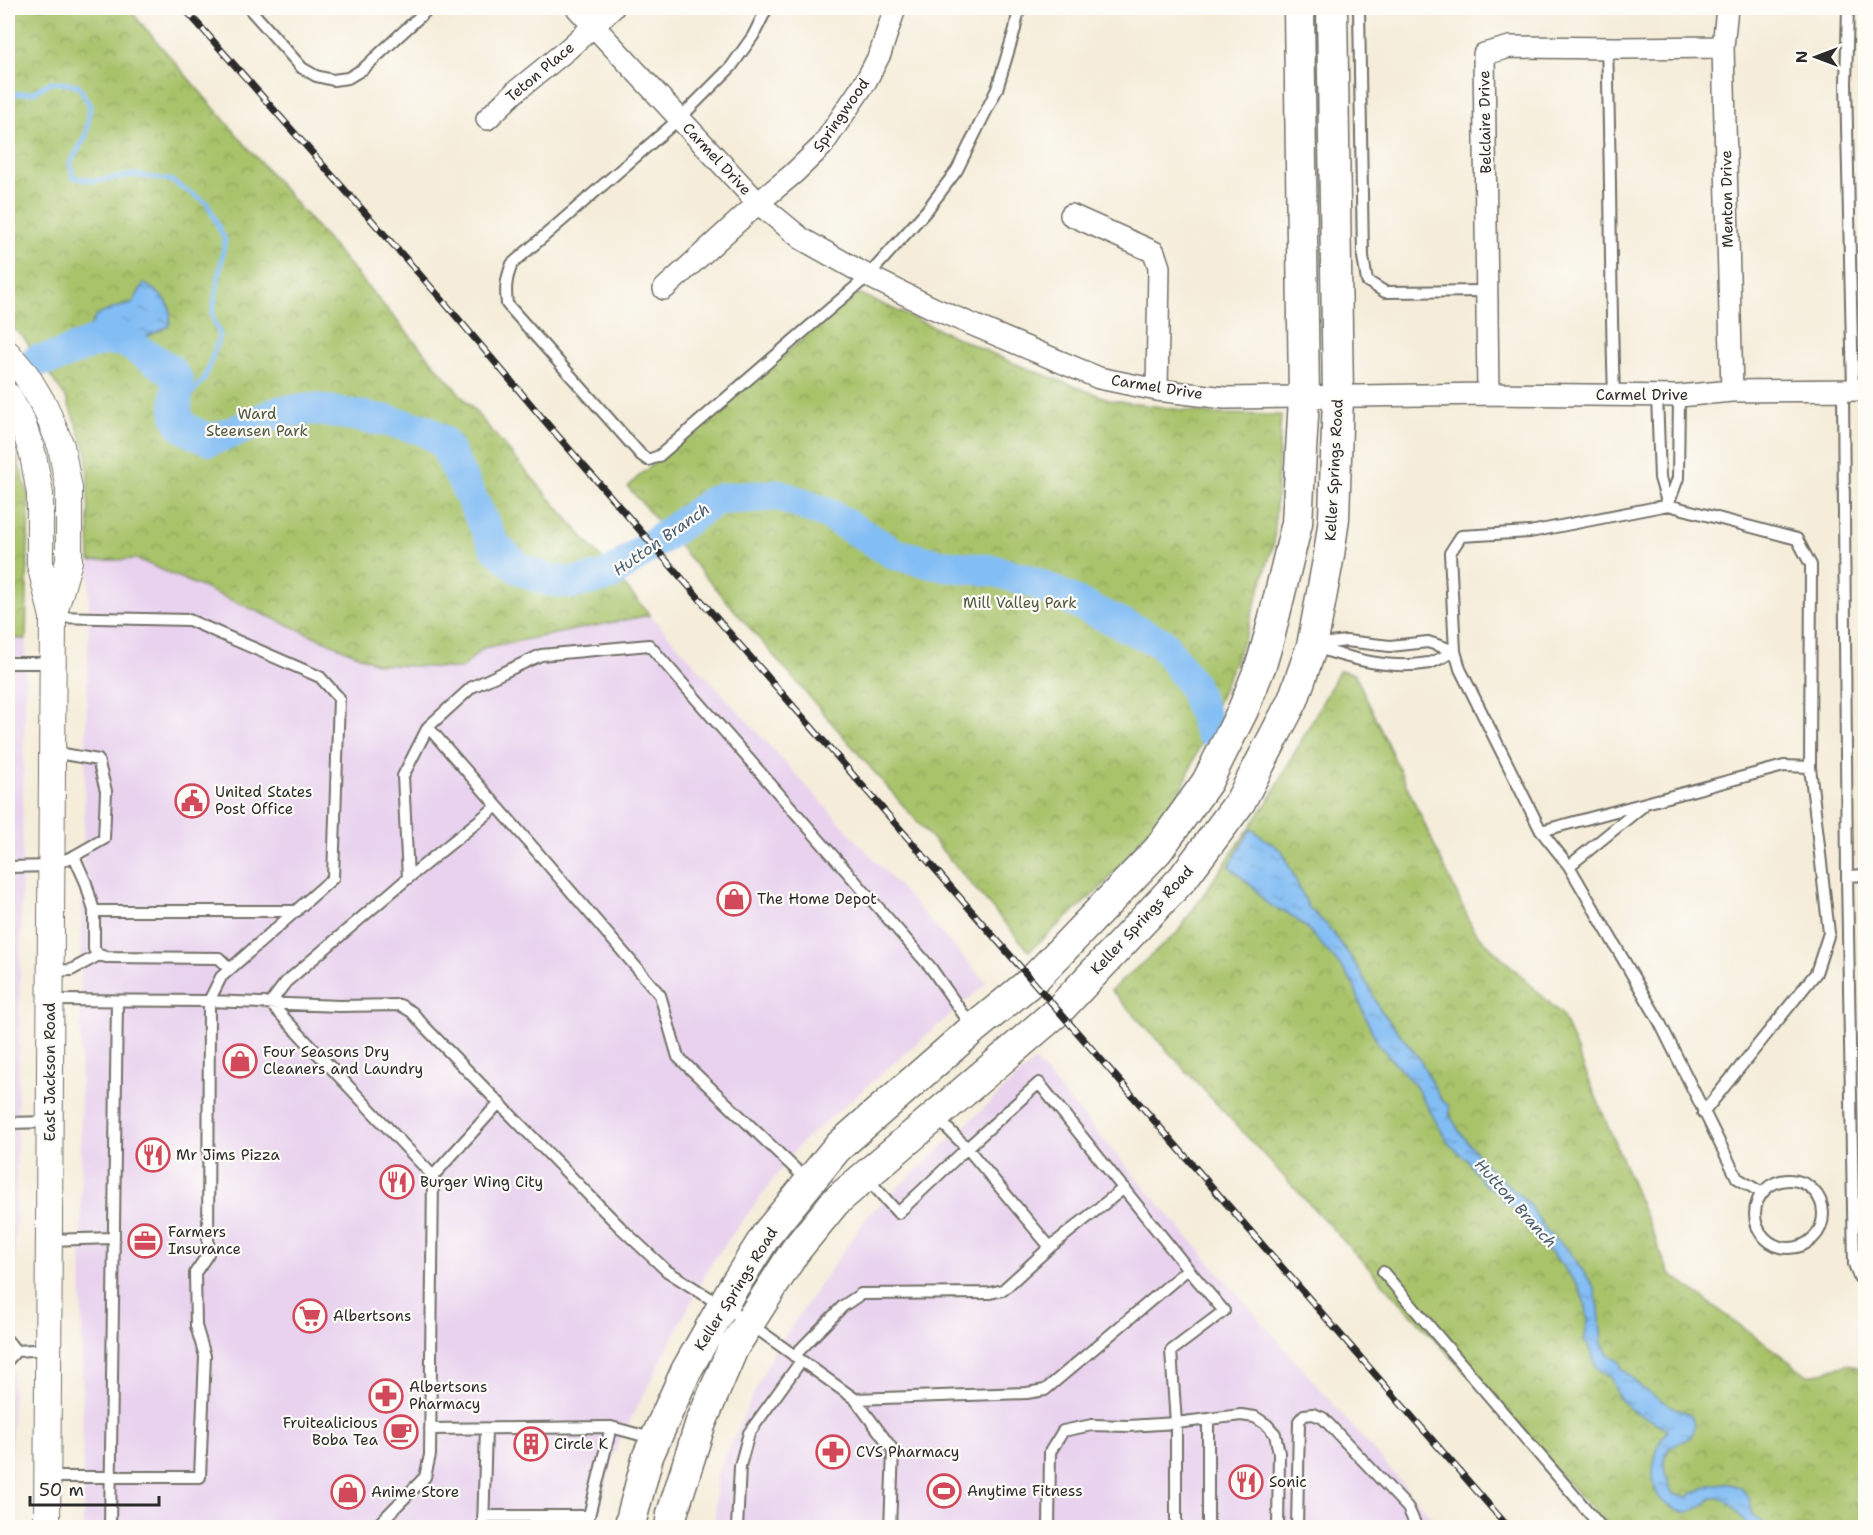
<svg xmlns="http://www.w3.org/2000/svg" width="1873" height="1535" font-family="'Shantell Sans',sans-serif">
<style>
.built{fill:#e8d2ee}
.park{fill:url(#park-crowns);stroke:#6a774a;stroke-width:1.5}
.water{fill:url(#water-ripples);stroke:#567490;stroke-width:1.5}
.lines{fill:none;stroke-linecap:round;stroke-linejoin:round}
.stream{stroke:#82bdf4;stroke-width:5}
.river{stroke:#82bdf4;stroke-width:32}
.service-casing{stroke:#726f68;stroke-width:14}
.minor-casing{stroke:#726f68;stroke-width:24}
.tertiary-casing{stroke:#726f68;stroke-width:28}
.secondary-casing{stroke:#726f68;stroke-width:33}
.service{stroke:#fff;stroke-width:10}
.minor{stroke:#fff;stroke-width:21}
.tertiary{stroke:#fff;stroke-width:26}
.secondary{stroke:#fff;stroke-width:30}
.rail-casing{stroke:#2b2b2b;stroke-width:7}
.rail{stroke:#fdfcf7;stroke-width:4.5;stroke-dasharray:14;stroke-linecap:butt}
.labels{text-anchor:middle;stroke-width:4.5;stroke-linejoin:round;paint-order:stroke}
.street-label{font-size:15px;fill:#2b2b2b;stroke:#fdfcf7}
.park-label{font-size:15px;fill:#50593e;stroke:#fdfcf7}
.poi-label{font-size:15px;fill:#2b2b2b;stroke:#fdfcf7;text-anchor:start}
.water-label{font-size:16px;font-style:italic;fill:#495e71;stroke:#fdfcf7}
</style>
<defs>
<pattern id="park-crowns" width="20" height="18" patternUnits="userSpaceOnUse" patternTransform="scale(1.5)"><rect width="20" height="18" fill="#a8c36a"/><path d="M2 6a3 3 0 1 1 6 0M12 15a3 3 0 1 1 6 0" fill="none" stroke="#899f57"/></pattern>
<pattern id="water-ripples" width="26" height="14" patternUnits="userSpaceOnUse" patternTransform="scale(1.5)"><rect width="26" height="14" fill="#82bdf4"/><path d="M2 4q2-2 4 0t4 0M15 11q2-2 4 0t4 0" fill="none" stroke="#6b9ac6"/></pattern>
</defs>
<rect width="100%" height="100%" fill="#fdfcf7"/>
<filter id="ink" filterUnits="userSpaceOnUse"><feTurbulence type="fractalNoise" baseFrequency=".0167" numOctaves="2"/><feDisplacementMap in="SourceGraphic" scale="12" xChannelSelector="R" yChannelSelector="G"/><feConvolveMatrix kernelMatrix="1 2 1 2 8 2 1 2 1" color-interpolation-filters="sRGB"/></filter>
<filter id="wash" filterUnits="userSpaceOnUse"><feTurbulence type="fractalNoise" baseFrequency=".008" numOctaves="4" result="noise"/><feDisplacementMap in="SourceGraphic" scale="24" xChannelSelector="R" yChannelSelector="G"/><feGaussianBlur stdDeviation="1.35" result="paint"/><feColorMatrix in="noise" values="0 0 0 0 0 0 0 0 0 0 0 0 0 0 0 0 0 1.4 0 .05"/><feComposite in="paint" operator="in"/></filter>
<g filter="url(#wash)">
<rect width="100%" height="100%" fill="#f5edda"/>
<!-- built -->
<path class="built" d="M137,559L378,664L461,669L483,648L650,615L987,983L800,1144L712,1262L616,1448L596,1528L83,1527L80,986L90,561Z
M8,638L26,639L10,1527L8,1528Z
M1035,1061L1440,1527L715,1528L716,1476L771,1356L795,1321L868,1215Z"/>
<!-- park -->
<path class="park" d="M8,8H128L650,615L483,648L461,669L378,664L137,559L90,561L87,453L66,398L24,338L8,324Z
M858,293L1013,363L1111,400L1211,414L1281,415L1274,542L1246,634L1181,791L1103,886L1029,951L628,487L641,474Z
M8,428L29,497L26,639L8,638Z
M1340,670L1355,674L1474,931L1562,1015L1669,1273L1809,1376L1849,1364L1865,1370V1527H1609L1111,990L1177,933L1270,798Z"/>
<!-- water -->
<path class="water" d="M144,283C162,296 175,301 169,326L144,338C145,348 153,350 161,356L157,366H150L117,345L91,348L66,357L63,343L86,333L96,316L114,308L132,304Z
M1251,829L1282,851L1309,908L1327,925L1351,957L1369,987L1379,1008L1419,1058L1441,1099L1449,1106L1450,1115L1459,1131L1487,1166L1526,1201L1549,1234L1568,1250L1590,1281L1595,1290L1599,1308L1602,1344L1608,1354L1621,1363V1369C1631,1374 1636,1384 1645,1390C1655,1397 1667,1404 1677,1409C1681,1411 1687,1412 1690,1415C1692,1417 1694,1423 1694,1427C1694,1444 1675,1439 1668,1450C1659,1463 1667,1482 1673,1494L1687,1497L1710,1485L1725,1483L1734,1485L1741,1488L1749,1498L1753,1515L1767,1527H1749C1737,1515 1732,1496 1713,1498C1704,1502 1698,1510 1688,1512C1679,1513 1673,1509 1666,1504C1645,1489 1653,1449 1667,1431L1666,1428L1631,1410L1619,1398L1611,1378L1601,1372L1596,1366L1589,1345L1584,1340L1588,1322L1586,1306L1578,1286L1557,1259L1529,1231L1513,1207L1504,1202L1498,1194L1483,1183L1466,1159L1449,1144L1415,1085L1378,1044L1364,1014L1354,986L1343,969L1305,926L1286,912L1275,908L1265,902L1256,890L1229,866Z"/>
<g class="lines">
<!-- stream -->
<path class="stream" d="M8,95L34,92L51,82L78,85L90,106L86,136L70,163L73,177L94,181L135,175L170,180L207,203L225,240L212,316L220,335L205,378L175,412"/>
<!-- river -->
<path class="river" d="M36,361L57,357L88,344L107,339L124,341L169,369L178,381C174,421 172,424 210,440L238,430L278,412L315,409L389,421L425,430L444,443L495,546L520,569L548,580L573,583L608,576L712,502L720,499L779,495L830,515L895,554L940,565L995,571L1033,582L1162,643L1193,686L1209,730"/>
</g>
</g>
<g filter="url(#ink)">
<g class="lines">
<defs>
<path id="service" d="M249,8L302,68L316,76L333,80L348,78L363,69L429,8
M767,8L753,36L731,67L679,119L512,264C506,279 505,288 507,304L641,455L648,460L659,456L868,276L927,210L957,170L997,89L1015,29L1019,8
M1359,8L1363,257L1367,281L1385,292L1487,291
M1848,8L1846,83L1853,390
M1607,48C1611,164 1610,280 1614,396
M1843,390L1847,876L1866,875
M1657,396L1660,478L1668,505L1678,478L1679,396
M1315,645L1346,641L1390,646L1428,642L1455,651
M1315,647C1351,659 1391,670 1429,663C1438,661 1447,654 1455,651
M8,663H52
M428,727L532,846L660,995L678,1057L809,1182
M52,752L98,760L106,791L104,839L74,856
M497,806L408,878L286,982L270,1003L433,1176L499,1103
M1541,831L1784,766L1810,767
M1569,866L1643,806
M8,867L51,866L74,856L86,883L94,911V949L99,955L106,957L219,958L230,969
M1847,876L1854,1264L1859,1277H1866
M408,878L403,776L428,727L472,687L541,655L649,645L931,968L973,1028
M94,911H297
M51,971L71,970L99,955
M50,1000L209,1001L340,1006L400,1005L412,1012L424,1026L620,1227L667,1271L749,1323L855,1399L893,1450L890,1528
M1703,1113L1816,973L1829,933L1810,767L1811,565L1797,539L1668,505L1530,532L1461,536L1450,553L1455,651L1460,669L1541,831L1569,866L1659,1021L1737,1178L1762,1193
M8,1123L49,1122
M866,1177L898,1213L967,1148L1050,1247
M1755 1214a34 34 0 1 1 68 0a34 34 0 1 1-68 0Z
M49,1240L113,1238
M1383,1272L1602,1528
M8,1341L16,1351
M794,1356L843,1306L861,1294L990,1293L1003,1290L1050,1247L1124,1188
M8,1360L16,1351L48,1349
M855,1399L1027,1393L1045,1390L1188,1269L1039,1083L967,1148L937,1118
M1208,1419V1528
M430,1429L611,1427L655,1439
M48,1477H200L205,1356L196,1326L195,1273L208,1254L209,1001L221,977L333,878L339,698L320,677L189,620L53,617
M483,1516H589
M110,1528L117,1001
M375,1528L425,1477L430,1455L433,1176
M483,1528L486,1429
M586,1528L611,1427
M737,1528L740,1466L749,1433L801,1361
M1049,1528L1050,1452L1063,1431L1092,1425L1128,1426L1176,1423L1241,1415L1255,1417L1267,1425L1275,1434L1279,1453L1278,1528
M1176,1528V1423L1171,1351L1224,1311L1188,1269
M1297,1528L1299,1421L1304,1415L1313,1414L1323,1418L1408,1508L1417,1528"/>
<path id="minor" d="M577,8L758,203L802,239L868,276L933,308L1099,378L1157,390L1225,398L1488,394L1679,396L1732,391L1866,390
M1727,8L1723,47L1732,391
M487,119L515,92L568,49L613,8
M1071,215L1154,252L1159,267L1157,390
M664,289L758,203L793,174L822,146L866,81L880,54L895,8
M1488,394L1484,54L1510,47L1618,48L1723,47"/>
<path id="tertiary" d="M8,354L26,375L45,407L61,446L69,489V561L53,616
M8,396L22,422L33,455L40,494V564L53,617L47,1528"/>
<path id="secondary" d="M629,1528L648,1456L686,1371L731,1291L767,1234L837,1148L973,1029L1033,980L1158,850L1207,782L1243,710L1262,662L1270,634L1297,523L1304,398L1299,8
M670,1528L672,1514L700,1425L733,1348L795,1251L835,1202L1059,1010L1183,878L1240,802L1293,700L1312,646L1329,555L1334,518L1338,396L1332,8"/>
</defs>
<!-- service casing -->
<use href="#service" class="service-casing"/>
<!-- minor casing -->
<use href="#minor" class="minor-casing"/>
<!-- tertiary casing -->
<use href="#tertiary" class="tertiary-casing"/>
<!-- secondary casing -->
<use href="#secondary" class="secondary-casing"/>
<!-- service -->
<use href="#service" class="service"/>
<!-- minor -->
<use href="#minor" class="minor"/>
<!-- tertiary -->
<use href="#tertiary" class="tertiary"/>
<!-- secondary -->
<use href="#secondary" class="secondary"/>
<defs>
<path id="rail" d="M184,8L444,302L550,427L1509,1528"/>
</defs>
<!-- rail casing -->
<use href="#rail" class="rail-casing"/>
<!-- rail -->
<use href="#rail" class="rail"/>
</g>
</g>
<!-- icons -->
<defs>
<symbol id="civic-ring" viewBox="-11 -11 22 22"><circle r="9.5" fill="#fdfcf7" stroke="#d1495b" stroke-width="1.5"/><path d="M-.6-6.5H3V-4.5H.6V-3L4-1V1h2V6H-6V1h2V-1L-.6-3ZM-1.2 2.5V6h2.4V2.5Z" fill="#d1495b"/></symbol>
<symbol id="shop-ring" viewBox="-11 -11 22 22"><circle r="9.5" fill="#fdfcf7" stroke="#d1495b" stroke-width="1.5"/><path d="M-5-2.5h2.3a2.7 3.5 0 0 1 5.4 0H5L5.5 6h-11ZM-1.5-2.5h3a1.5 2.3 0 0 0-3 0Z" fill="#d1495b"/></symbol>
<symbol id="restaurant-ring" viewBox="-11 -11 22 22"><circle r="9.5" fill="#fdfcf7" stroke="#d1495b" stroke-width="1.5"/><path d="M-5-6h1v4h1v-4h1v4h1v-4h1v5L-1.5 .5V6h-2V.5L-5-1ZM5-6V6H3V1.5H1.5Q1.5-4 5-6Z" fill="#d1495b"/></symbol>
<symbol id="office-ring" viewBox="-11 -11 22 22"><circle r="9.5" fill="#fdfcf7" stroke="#d1495b" stroke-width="1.5"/><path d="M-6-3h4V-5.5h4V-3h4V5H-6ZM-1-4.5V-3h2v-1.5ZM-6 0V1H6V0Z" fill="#d1495b"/></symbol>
<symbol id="supermarket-ring" viewBox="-11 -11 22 22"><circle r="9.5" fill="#fdfcf7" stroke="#d1495b" stroke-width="1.5"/><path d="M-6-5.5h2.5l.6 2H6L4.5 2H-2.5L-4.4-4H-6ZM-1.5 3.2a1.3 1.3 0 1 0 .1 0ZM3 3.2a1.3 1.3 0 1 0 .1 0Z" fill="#d1495b"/></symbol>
<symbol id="pharmacy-ring" viewBox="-11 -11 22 22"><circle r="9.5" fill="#fdfcf7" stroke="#d1495b" stroke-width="1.5"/><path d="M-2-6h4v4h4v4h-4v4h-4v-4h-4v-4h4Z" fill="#d1495b"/></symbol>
<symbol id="cafe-ring" viewBox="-11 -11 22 22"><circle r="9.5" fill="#fdfcf7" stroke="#d1495b" stroke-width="1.5"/><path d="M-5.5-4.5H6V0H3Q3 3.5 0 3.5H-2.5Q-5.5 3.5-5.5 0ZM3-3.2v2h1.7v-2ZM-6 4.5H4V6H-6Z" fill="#d1495b"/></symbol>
<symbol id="building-ring" viewBox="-11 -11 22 22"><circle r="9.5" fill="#fdfcf7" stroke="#d1495b" stroke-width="1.5"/><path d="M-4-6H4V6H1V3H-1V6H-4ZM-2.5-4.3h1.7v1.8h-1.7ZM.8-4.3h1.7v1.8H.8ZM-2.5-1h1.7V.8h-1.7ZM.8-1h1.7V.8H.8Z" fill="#d1495b"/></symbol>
<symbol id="stadium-ring" viewBox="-11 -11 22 22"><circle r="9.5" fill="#fdfcf7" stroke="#d1495b" stroke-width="1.5"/><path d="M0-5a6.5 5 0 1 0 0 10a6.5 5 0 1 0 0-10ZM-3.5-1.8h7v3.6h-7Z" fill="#d1495b"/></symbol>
</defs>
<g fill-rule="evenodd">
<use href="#civic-ring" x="173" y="782" width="38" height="38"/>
<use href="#shop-ring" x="715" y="880" width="38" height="38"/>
<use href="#shop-ring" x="221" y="1042" width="38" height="38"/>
<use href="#restaurant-ring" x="134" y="1136" width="38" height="38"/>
<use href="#restaurant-ring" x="378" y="1163" width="38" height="38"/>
<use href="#office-ring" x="126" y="1222" width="38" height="38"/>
<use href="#supermarket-ring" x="291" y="1297" width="38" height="38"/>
<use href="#pharmacy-ring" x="367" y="1377" width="38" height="38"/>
<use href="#cafe-ring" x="382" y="1413" width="38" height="38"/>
<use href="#building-ring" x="512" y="1425" width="38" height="38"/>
<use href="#pharmacy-ring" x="814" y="1433" width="38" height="38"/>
<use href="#restaurant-ring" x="1227" y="1463" width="38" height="38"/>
<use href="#stadium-ring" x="925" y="1472" width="38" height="38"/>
<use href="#shop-ring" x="329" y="1473" width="38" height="38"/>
</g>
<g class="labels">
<!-- street labels -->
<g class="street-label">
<text transform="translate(540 72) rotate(-40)" y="5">Teton Place</text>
<text transform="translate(841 115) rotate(-55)" y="5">Springwood</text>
<text transform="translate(1485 122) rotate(-91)" y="5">Belclaire Drive</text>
<text transform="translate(717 159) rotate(47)" y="5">Carmel Drive</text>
<text transform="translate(1727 199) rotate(-91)" y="5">Menton Drive</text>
<text transform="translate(1157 387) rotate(9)" y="5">Carmel Drive</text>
<text x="1642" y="400">Carmel Drive</text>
<text transform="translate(1334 470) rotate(-87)" y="5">Keller Springs Road</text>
<text transform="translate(1142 920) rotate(-47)" y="5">Keller Springs Road</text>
<text transform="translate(50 1072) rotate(-90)" y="5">East Jackson Road</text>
<text transform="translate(736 1289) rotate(-58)" y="5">Keller Springs Road</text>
</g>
<!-- park labels -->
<g class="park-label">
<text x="257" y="419">Ward<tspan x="257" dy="17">Steensen Park</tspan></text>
<text x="1020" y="608">Mill Valley Park</text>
</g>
<!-- poi labels -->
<g class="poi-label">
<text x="215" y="797">United States<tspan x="215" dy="17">Post Office</tspan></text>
<text x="757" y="904">The Home Depot</text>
<text x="263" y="1057">Four Seasons Dry<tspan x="263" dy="17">Cleaners and Laundry</tspan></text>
<text x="176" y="1160">Mr Jims Pizza</text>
<text x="420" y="1187">Burger Wing City</text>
<text x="168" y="1237">Farmers<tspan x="168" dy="17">Insurance</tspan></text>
<text x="333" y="1321">Albertsons</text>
<text x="409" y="1392">Albertsons<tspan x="409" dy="17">Pharmacy</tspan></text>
<text x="378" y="1428" text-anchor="end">Fruitealicious<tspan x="378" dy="17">Boba Tea</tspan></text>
<text x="554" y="1449">Circle K</text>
<text x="856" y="1457">CVS Pharmacy</text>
<text x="1269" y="1487">Sonic</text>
<text x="967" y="1496">Anytime Fitness</text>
<text x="371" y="1497">Anime Store</text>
</g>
<!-- water labels -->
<g class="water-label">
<text transform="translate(661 539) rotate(-35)" y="6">Hutton Branch</text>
<text transform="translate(1516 1203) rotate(48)" y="6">Hutton Branch</text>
</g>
</g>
<!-- margin -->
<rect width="1873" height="1535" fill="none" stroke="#fdfcf7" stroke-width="30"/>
<!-- north arrow -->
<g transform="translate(1816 57) rotate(270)" stroke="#fdfcf7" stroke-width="4.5" paint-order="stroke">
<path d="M0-4.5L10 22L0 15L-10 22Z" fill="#2b2b2b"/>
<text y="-9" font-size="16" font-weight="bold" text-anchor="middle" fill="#2b2b2b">N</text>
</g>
<!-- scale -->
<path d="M30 1496v9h129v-9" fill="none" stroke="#2b2b2b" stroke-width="3"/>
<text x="39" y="1496" font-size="18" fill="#2b2b2b" stroke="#fdfcf7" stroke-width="4.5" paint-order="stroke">50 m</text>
</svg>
